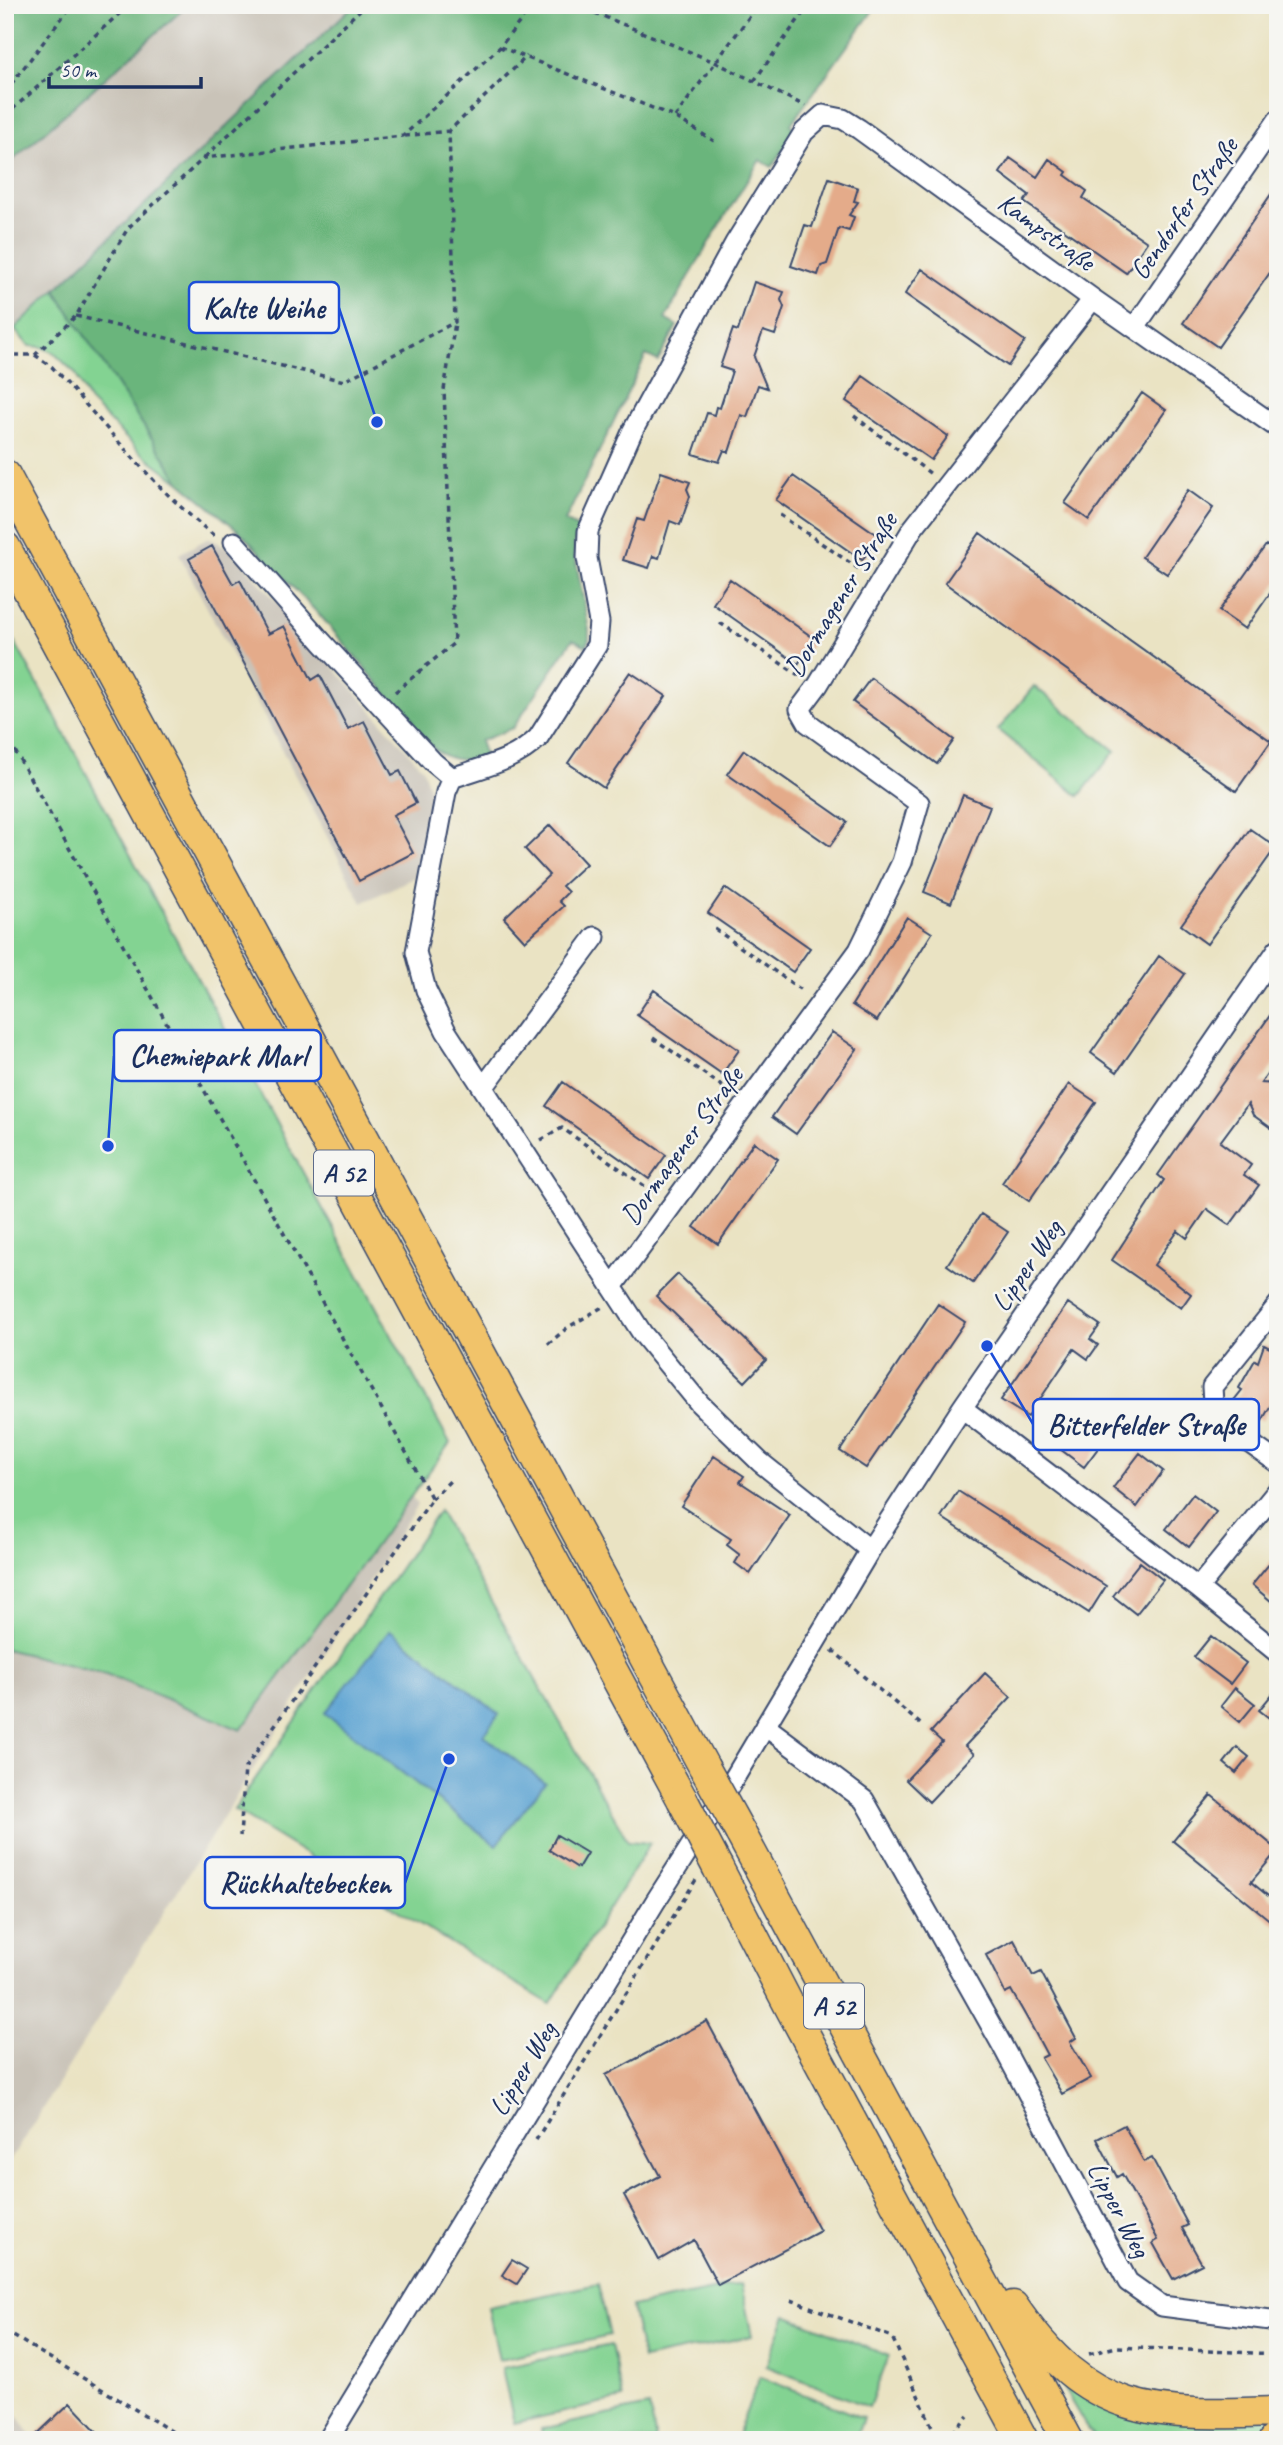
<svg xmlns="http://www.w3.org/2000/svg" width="1283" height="2445" font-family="Caveat,sans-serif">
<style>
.industrial{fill:#c9c3b8}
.green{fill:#83d392;stroke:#4f8178;stroke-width:2}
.forest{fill:#6ab57c;stroke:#42726d;stroke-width:2}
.water{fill:#5ba3d2;stroke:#3b6998;stroke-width:2}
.building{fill:#e4ab8a}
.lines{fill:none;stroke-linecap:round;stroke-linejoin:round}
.minor-casing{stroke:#3a4a6d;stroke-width:23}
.highway-casing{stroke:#3a4a6d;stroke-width:33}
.path{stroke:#3a4a6d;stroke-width:3.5;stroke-dasharray:5 5;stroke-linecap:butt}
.minor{stroke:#fff;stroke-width:19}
.highway{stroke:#f1c36a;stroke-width:30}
.highway-bridge-casing{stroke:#3a4a6d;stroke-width:33;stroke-linecap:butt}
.highway-bridge{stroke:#f1c36a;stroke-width:30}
.labels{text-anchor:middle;stroke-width:5;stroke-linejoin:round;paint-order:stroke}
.shield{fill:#f6f6f2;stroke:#5d6b8a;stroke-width:2}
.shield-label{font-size:26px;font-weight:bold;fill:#1b2f5e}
.street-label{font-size:28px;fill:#1b2f5e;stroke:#f6f6f2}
.leader{fill:none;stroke:#1d4ed8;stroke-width:2.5}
.callout-dot{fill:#1d4ed8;stroke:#f6f6f2;stroke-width:2.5}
.callout{fill:#f6f6f2;stroke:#1d4ed8;stroke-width:2.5}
.callout-label{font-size:30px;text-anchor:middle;font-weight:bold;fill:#1b2f5e}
</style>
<rect width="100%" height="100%" fill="#f6f6f2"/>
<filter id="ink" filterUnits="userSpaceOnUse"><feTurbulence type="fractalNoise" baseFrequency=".0143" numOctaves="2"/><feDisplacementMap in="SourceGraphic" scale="14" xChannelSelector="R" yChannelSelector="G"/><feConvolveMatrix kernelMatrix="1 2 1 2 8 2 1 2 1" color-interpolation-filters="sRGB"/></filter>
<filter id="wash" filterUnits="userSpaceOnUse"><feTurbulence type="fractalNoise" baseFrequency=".00686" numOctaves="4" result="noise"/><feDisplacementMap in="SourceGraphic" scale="28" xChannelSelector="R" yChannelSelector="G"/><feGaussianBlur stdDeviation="1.57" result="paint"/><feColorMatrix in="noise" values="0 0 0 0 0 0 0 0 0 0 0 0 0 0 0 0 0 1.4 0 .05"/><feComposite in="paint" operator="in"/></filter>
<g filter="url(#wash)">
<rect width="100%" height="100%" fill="#eae3c3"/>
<!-- industrial -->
<path class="industrial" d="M188,5H354L14,329L5,320V167Z
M209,538L230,549L423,769L430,791L431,820L415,877L362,903L179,554Z
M5,788L417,1505L5,2169Z
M5,2396L34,2440H5Z"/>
<!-- green -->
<path class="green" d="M55,290L181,483L139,451L89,401L75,373L54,353L42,347L29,346L14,329Z
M5,624L450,1443L241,1730L106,1674L5,1649Z
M1034,686L1115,751L1079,796L998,730Z
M439,1511L628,1841L650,1843L550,2004L234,1810Z
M598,2284L610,2336L499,2360L488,2307Z
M741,2284L752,2336L643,2359L632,2307Z
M786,2315L889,2356L869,2407L766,2366Z
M611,2345L623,2399L514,2423L502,2368Z
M760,2377L863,2418L855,2440H735Z
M1066,2382L1278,2419L1260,2440H1097L1088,2430L1061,2384Z
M649,2406L656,2440H543L541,2429Z"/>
<!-- forest -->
<path class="forest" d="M5,5H188L5,167Z
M354,5H877L791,124L795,133L772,167L760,160L708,244L665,319L677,326L658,361L646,355L565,521L579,528L574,544L575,556L589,630V639L586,646L573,639L513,728L480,741L485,756C466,763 448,761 432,747L324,620L286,580L239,531L181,483L55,290Z"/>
<!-- water -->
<path class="water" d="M390,1630L499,1714L483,1735L545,1783L496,1845L325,1713Z"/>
<g id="blocks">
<!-- building -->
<path class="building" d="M1010,158L1037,177L1049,159L1067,172L1065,175L1087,191L1083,198L1147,242L1126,273L1024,202L1029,195L1000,173Z
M829,178L858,188L854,201L858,202L849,215L854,217L849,231L839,228L827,264L821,266L818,275L791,266L805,225L812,227Z
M1278,184V261L1218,347L1183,323Z
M922,269L1025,341L1008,366L905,294Z
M754,282L784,292L781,300L784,307L775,335L763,331L754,357L767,388L758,385L747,417L741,415L729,452L724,450L719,462L693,454L707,413L714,415L716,407L720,408L732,371L720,367L733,329L738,331Z
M863,376L948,436L931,460L846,401Z
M1142,393L1166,410L1089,520L1065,503Z
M661,472L690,482L687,489L690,496L680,525L670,521L659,558L653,556L649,568L623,560L637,519L644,521Z
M793,476L879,536L862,560L776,500Z
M1188,490L1213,508L1167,574L1142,557Z
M980,533L1271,741L1236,791L945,583Z
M1266,545L1278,553V582L1245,629L1219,611Z
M212,546L233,584L240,580L268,634L284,626L312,680L320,675L348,729L364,721L392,775L400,771L416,803L393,815L413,853L359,881L189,559Z
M730,579L815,639L798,664L713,604Z
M630,672L666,696L604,788L568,763Z
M871,678L954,740L937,764L853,702Z
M744,750L847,822L830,846L727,774Z
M963,795L990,806L951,903L924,892Z
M550,825L586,864L562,886L568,892L559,901L564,906L525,941L504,918L549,875L525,849Z
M1250,829L1276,847L1207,944L1181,925Z
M725,888L810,948L793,972L708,913Z
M907,917L932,933L877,1021L852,1005Z
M1159,956L1185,974L1117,1072L1091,1053Z
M654,990L739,1050L722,1074L637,1015Z
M1278,1004V1059L1261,1083L1278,1084V1133L1253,1115L1248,1104L1220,1142L1251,1165L1244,1175L1259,1185L1230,1225L1207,1209L1187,1238L1178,1231L1154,1265L1191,1294L1181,1308L1112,1260L1164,1180L1158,1175Z
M832,1032L857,1049L796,1134L772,1117Z
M563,1082L666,1155L649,1179L546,1106Z
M1069,1084L1096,1102L1029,1201L1002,1183Z
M754,1142L778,1159L718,1244L694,1227Z
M981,1214L1008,1232L973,1283L947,1265Z
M678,1274L766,1360L745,1382L656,1296Z
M1068,1303L1100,1325L1090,1339L1098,1345L1088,1359L1074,1349L1028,1417L1001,1400Z
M938,1304L965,1322L866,1468L840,1451Z
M1264,1345L1278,1352V1392L1262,1421L1231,1404L1242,1390L1239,1388L1255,1360L1258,1362Z
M1086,1414L1110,1432L1084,1467L1060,1449Z
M1140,1453L1163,1471L1137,1507L1113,1488Z
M714,1456L744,1476L740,1482L790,1515L750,1574L735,1563L740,1555L727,1545L731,1539L681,1506Z
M958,1491L1106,1586L1089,1613L941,1517Z
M1193,1494L1216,1512L1189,1547L1166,1529Z
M1278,1553V1607L1252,1585Z
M1140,1562L1163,1580L1136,1614L1113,1596Z
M1211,1636L1246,1663L1230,1684L1194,1657Z
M985,1673L1011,1697L965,1746L974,1754L929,1802L906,1780L942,1742L931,1732Z
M1278,1687V1725L1259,1710Z
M1235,1688L1255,1704L1240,1722L1221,1706Z
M1237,1747L1249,1757L1236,1773L1224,1763Z
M1211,1795L1278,1850L1251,1882L1278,1904V1927L1173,1841Z
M557,1835L587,1853L578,1868L549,1850Z
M1014,1940L1033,1976L1041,1972L1076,2038L1070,2042L1091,2078L1062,2094L1041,2058L1047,2055L1032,2027L1011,1990L1005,1993L986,1955Z
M707,2021L820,2231L718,2285L694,2240L659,2260L624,2195L660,2176L606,2075Z
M1124,2125L1144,2162L1152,2158L1188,2225L1182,2228L1202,2264L1173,2279L1153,2243L1158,2240L1143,2212L1122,2174L1117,2177L1097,2139Z
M512,2260L527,2269L517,2284L502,2275Z
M70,2403L105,2440H31Z"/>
</g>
</g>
<g filter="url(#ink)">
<use href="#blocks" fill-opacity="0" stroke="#3a4a6d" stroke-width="2"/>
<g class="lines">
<defs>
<path id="minor" d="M1135,327L1278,120
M234,542L322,642L433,762L452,778
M483,1088L595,937
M612,1287L859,950L902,862L919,803L808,723L800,709L818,685L913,528L1093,299
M1278,1305L1212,1387L1214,1418L1278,1463
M962,1408L1198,1588L1278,1653
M870,1550L760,1462L700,1404L642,1333L446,1031L426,990L416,952L446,792L452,778C482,767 515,761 538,738L597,645L599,622L587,558L588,531L632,432L735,243L804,132L823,115L843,119L859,129L1093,299L1278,428
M1198,1588L1278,1490
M765,1726L864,1800L1002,2045L1128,2282L1162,2306L1278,2321
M328,2440L655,1902L732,1782L870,1550L962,1408L1278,949"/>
<path id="highway" d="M5,475L704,1767
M5,547L682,1799
M740,1832L1068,2440
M718,1868L791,2009L1023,2440
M1013,2306C1089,2418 1153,2416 1278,2412
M1274,2440L1278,2438"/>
</defs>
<!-- minor casing -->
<use href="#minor" class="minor-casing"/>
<!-- highway casing -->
<use href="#highway" class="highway-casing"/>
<!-- path -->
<path class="path" d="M576,5L717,63L805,106
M500,47L675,117L714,141
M754,81L809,5
M5,92L72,5
M5,116L129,5
M675,117L758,5
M405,136L449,131
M205,157L365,5
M76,316L344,381L455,322L449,131L527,56
M5,355H35L52,367C106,425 153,488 216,537
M35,355L76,316L128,228L204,158L403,136L500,47L533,5
M854,416L931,474
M780,515L865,573
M720,623L800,676
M395,692L454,643L444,390L455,323
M5,733L432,1499L245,1768L240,1836
M715,929L804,992
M653,1038L732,1093
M541,1140L562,1128L656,1194
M548,1344L567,1328L604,1306
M432,1499L451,1480
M832,1650L924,1727
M536,2140L697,1878
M791,2300L892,2337L938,2440
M5,2331L186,2440
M1089,2354L1116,2347L1278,2354
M946,2440L968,2416"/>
<!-- minor -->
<use href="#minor" class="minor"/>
<!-- highway -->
<use href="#highway" class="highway"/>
<defs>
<path id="highway-bridge" d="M704,1767L740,1832
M682,1799L718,1868"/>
</defs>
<!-- highway-bridge casing -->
<use href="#highway-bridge" class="highway-bridge-casing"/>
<!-- highway-bridge -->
<use href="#highway-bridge" class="highway-bridge"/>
</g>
</g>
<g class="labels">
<!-- shield labels -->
<g class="shield">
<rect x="314" y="1150.5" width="60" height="45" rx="5"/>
<rect x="804" y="1983.5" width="60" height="45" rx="5"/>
</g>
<g class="shield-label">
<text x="344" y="1182">A 52</text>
<text x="834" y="2015">A 52</text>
</g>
<!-- street labels -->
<g class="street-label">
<text transform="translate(1183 208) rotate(-55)" y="10">Gendorfer Straße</text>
<text transform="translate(1047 231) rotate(36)" y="10">Kampstraße</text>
<text transform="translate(840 594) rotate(-58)" y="10">Dormagener Straße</text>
<text transform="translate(681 1145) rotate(-54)" y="10">Dormagener Straße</text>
<text transform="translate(1026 1265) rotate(-56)" y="10">Lipper Weg</text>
<text transform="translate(522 2068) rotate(-59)" y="10">Lipper Weg</text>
<text transform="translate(1120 2209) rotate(62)" y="10">Lipper Weg</text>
</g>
</g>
<!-- callouts -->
<path class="leader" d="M377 422L339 308M108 1146L114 1056M987 1346L1033 1424M449 1759L405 1883"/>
<g class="callout-dot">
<circle cx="377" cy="422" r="7"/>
<circle cx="108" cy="1146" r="7"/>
<circle cx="987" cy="1346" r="7"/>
<circle cx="449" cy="1759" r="7"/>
</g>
<g class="callout">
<rect x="189" y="282" width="150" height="51" rx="7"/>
<rect x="114" y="1030" width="207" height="51" rx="7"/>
<rect x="1033" y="1399" width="226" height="51" rx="7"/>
<rect x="205" y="1857" width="200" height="51" rx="7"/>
</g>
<g class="callout-label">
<text x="264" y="318">Kalte Weihe</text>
<text x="218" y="1066">Chemiepark Marl</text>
<text x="1146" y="1435">Bitterfelder Straße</text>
<text x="305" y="1893">Rückhaltebecken</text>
</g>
<!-- margin -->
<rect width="1283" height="2445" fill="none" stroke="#f6f6f2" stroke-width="28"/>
<!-- scale -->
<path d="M49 77v10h152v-10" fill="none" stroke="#1b2f5e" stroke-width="3.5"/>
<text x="60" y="77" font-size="21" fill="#1b2f5e" stroke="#f6f6f2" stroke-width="5" paint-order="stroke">50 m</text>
</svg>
